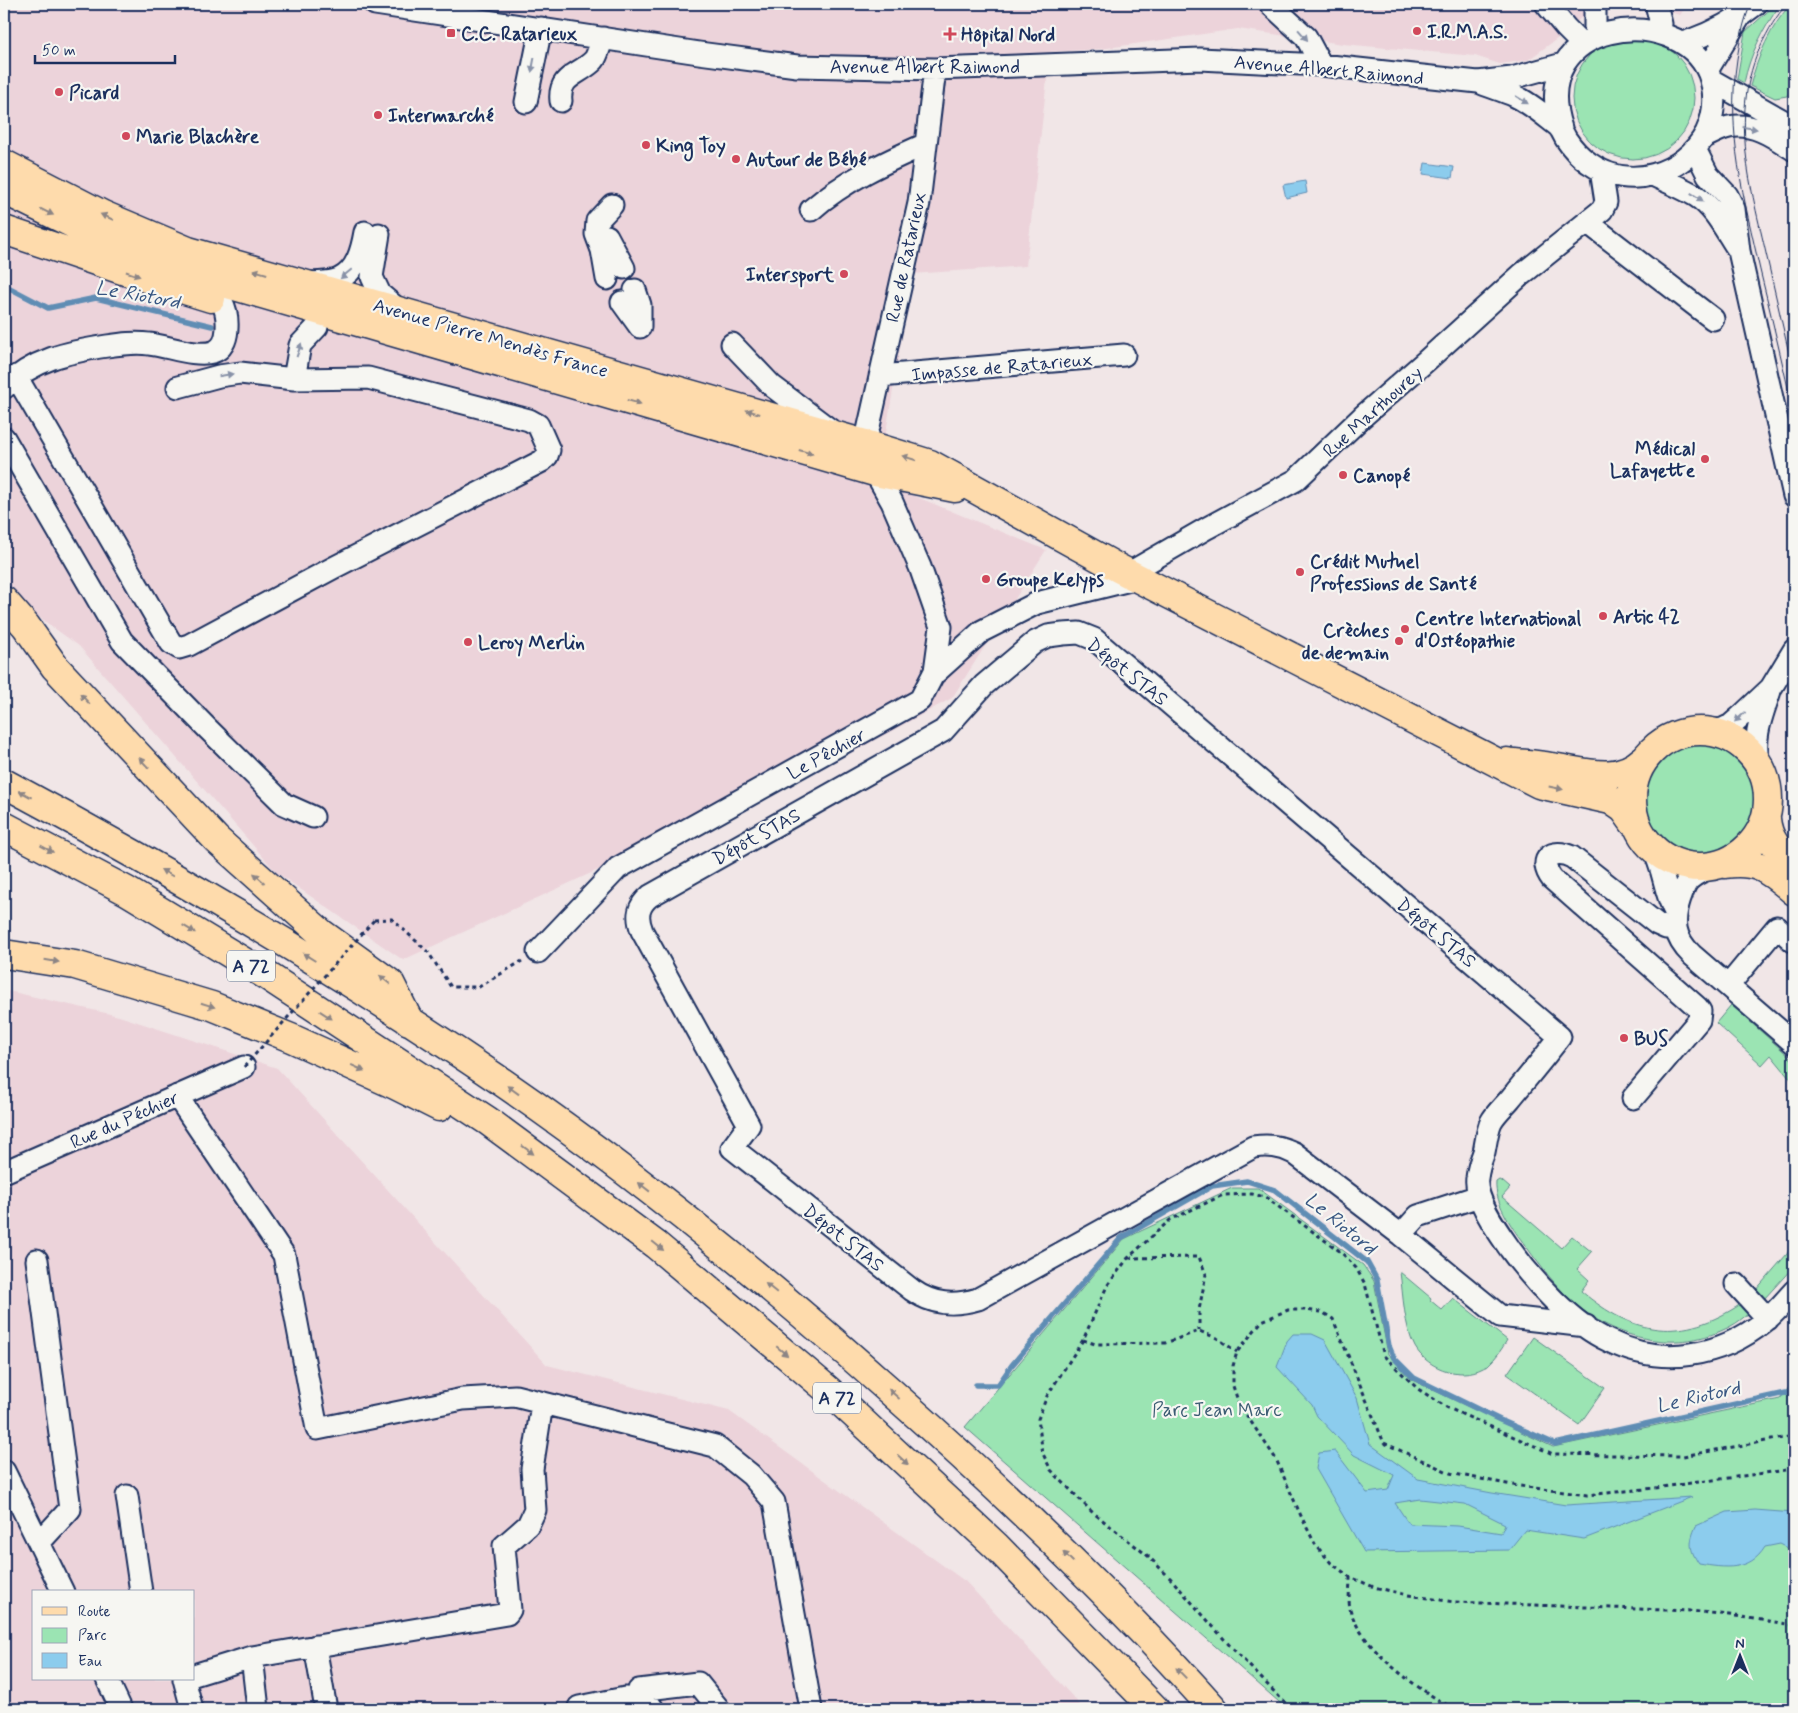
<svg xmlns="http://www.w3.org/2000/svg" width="1798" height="1713" font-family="Mynerve,sans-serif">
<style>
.built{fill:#ecd3da;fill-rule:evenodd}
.green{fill:#9be4b3;stroke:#5b8a88}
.water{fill:#8ccced;stroke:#5f8db4;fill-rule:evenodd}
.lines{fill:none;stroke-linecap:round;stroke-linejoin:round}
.stream{stroke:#5f8db4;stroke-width:5.5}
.minor-casing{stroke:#1b2f5e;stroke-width:25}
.major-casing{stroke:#1b2f5e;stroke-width:31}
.highway-casing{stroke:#1b2f5e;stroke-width:31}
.path{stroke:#1b2f5e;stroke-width:3;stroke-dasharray:4 4;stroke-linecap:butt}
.minor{stroke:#f6f6f2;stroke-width:21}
.major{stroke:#fedbac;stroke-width:28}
.highway{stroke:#fedbac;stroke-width:28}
.tram{stroke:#1b2f5e;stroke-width:1}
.path-bridge{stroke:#1b2f5e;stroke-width:3;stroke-dasharray:4 4;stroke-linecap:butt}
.oneway{fill:#8892a8}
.oneway2{fill:#8c8585}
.poi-dot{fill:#d1495b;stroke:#f6f6f2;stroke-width:2}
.labels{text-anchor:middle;stroke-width:4.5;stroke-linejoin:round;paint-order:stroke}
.shield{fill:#f6f6f2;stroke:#5d6b8a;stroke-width:1}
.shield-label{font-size:18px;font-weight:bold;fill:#1b2f5e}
.poi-label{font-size:19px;font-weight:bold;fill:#1b2f5e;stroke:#f6f6f2;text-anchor:start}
.street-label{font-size:19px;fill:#1b2f5e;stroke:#f6f6f2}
.park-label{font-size:19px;fill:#3b5c73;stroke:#f6f6f2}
.water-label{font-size:20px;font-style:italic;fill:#375682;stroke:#f6f6f2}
</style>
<rect width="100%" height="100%" fill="#f1e6e7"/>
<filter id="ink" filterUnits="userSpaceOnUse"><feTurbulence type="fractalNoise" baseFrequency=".02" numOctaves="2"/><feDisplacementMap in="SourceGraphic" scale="10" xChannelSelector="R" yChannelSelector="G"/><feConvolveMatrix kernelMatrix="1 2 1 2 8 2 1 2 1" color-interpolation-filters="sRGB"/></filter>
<g filter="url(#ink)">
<!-- built -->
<path class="built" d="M4,4H1636L1588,11L1565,33L1528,60L1500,64L1475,56L1343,44L1238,29L1100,49L1050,52L1026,266L912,274L878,481L1046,550L952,698L855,751L403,960L277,873L79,646L4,592Z
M1644,4H1688L1680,15Z
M4,990L119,1016L277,1068L547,1365L729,1411L966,1582L1084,1709H4ZM34,1592H194V1679H34Z"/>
<!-- green -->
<path class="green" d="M1776,4L1780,5C1763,29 1750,54 1744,83L1737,79L1745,32Z
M1791,4H1794V82L1787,96L1775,98L1750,86C1758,56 1770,27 1791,4Z
M1572 98a61 61 0 1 1 122 0a61 61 0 1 1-122 0Z
M1642 799a57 57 0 1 1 114 0a57 57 0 1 1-114 0Z
M1731,1005L1789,1056L1794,1062V1083L1771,1055L1762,1065L1716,1023Z
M1499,1180L1502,1181L1510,1188L1502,1197L1561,1248L1572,1236L1592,1252L1577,1269L1589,1280L1581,1291C1634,1336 1682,1343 1741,1304L1749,1313C1743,1318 1737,1323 1731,1326C1678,1355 1615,1340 1572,1301C1556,1286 1541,1267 1528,1249C1515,1232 1494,1204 1496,1182Z
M1232,1188H1258L1363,1265L1374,1281L1388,1354L1412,1380L1553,1447L1780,1399L1794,1381V1709H1287L965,1427L1124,1239Z
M1794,1241V1266L1764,1299L1755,1291L1787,1254Z
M1400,1272L1431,1298L1430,1300L1442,1310L1453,1298L1507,1340C1502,1349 1496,1358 1488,1365C1465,1382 1428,1370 1415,1347C1404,1327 1403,1294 1400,1272Z
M1533,1337L1605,1388L1579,1425L1507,1374Z"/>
<!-- water -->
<path class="water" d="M1425,163L1454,167L1452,178L1423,174Z
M1305,181L1307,193L1286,198L1283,185Z
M1293,1334H1312L1325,1340L1357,1398L1370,1444L1418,1479L1492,1493L1566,1505L1692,1497L1584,1539L1525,1530L1509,1550L1364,1552L1316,1469L1319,1453L1335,1451L1367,1493L1388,1490L1394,1475L1354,1455L1317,1416L1312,1405L1277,1367L1287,1341ZM1420,1499L1465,1504L1505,1524L1501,1533L1458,1526L1409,1524L1395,1503Z
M1755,1510L1794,1513V1551L1780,1544L1765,1547C1750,1572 1724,1568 1699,1564C1689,1549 1689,1542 1696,1526L1727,1512Z"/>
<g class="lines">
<!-- stream -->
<path class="stream" d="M4,285L48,308L96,298L212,326
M976,1385H998L1012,1365L1121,1238L1212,1186L1247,1181L1275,1190L1367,1262L1377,1280L1389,1346L1394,1358L1414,1378L1500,1420L1555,1444L1785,1393L1794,1394"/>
<defs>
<path id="minor" d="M375,4L699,53L797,66L935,69L1200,59L1321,65L1478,82L1512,78L1563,64
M1270,4L1306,37L1321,65
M1546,4L1566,28L1579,41
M1656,4L1661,24
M1595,30V4
M1689,41C1714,32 1735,21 1756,4
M1708,69L1739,18
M1711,80L1787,123L1794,129
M1483,84C1493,88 1504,91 1515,96C1530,103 1545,116 1558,126C1562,130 1563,134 1566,139C1572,148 1580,157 1589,163C1629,192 1684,174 1706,133C1715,114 1716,93 1709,74C1678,0 1525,20 1561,128
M561,101C558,75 580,75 594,60C598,55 600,44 603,38
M526,102L541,28
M1703,138C1711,134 1720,129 1729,127C1754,122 1774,137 1794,150
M1695,149L1708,175L1727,195L1734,209L1739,251L1794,496
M1653,175C1667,182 1683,188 1696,196C1715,208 1725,230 1737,248
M811,210C844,181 885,162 926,144
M1587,222L1713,319
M379,234L372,277L380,294L399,310
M607,236L624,268
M607,279L602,250L596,234L597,221L612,205
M311,283C320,282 331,283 339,279C357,271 362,249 365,232
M635,290L640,305V327
M622,302L640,327
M732,344L772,386L833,432
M16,376L171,643L179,648L189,645L333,568L542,461L547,456L549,450L538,425L529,420L368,378L294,379L240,373L219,376L178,387
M880,376L1124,355
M294,379L300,345L317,327
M4,388C33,359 68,352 107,346C121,344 135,342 149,344C168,346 195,357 213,352C231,347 229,315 222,302C217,293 211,288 203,283
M4,438L122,641L208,729L284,804L313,817
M865,444L919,203L935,69
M1129,573L1207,528L1296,480L1362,417L1426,361L1521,275L1602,210L1606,202L1601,170
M933,675L982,631L1037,603L1138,578
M1703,732L1723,729L1731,725L1739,718L1771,688L1794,650
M1759,764C1752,737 1762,716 1770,691
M1651,846C1665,868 1663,890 1675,912
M1719,865C1709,869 1699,871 1691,878C1684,883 1683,891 1680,898C1672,922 1674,938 1692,955L1794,1043
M538,952L618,868L920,700L935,671L941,627L920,567L892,502L875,472
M1728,986L1777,927L1794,942
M177,1096L284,1255L317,1429L463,1399L515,1396L715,1446L751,1475L774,1502L811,1709
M1633,1098L1699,1020L1700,1011L1697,1007L1552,879C1537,859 1552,847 1572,857L1657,924L1666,928L1675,927
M4,1172L244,1067
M1479,1196L1418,1216L1401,1235L1294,1153C1280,1146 1269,1145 1253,1147L978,1299C954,1306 933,1305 912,1290L732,1148L749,1125L642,931C636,916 638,906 650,896L943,731L984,685L1035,642L1048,636L1063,634L1079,633L1094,639L1560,1037C1544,1058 1527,1078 1510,1099C1504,1106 1495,1114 1491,1122C1487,1131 1486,1143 1484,1152C1481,1160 1478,1169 1477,1178C1474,1199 1498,1232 1510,1249C1534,1282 1572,1324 1609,1341C1661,1367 1721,1357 1765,1321C1776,1312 1785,1301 1794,1291
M1401,1235L1500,1316L1586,1326
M37,1260L70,1509L39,1543
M1736,1284L1768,1319
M4,1471L63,1592
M127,1496L141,1592
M315,1646L326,1709
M252,1657L258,1709
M194,1675L252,1657L507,1614L510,1610L504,1546L528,1525L535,1510L532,1469L542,1404
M107,1679L121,1709
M184,1679L192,1709
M579,1709V1707L625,1698L646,1699
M653,1709L639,1690L698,1683L719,1709"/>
<path id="major" d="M4,164L103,215L188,251L865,444L930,464L1118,568L1539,784L1611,800L1624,809L1634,823
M4,190L110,242L207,278L875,472L955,488
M4,230L143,277L211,298
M1632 799a68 68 0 1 1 136 0a68 68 0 1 1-136 0Z
M1507,762C1521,764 1536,764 1550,767C1582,771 1617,785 1643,760
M1766,819C1768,840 1779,851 1794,864
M1725,864C1758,859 1770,871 1794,891"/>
<path id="highway" d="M4,601L26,626L55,667L217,840L321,933L390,983L409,1021
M4,783C176,875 344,974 505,1084C640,1177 768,1282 890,1391C1003,1491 1113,1596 1214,1709
M4,826L127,891L269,977L488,1121L656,1245L828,1390L996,1546L1155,1709
M4,954L75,965L212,1006L291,1038L395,1085L439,1107"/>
</defs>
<!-- minor casing -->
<use href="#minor" class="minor-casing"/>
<!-- major casing -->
<use href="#major" class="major-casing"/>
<!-- highway casing -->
<use href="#highway" class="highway-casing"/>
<!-- path -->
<path class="path" d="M374,920L392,919L428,952L451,987H479L522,961
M1128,1258L1199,1257L1206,1274L1199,1310V1331
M1083,1340L1095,1344L1165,1343L1199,1331L1217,1338L1237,1352
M1794,1469L1655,1488L1587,1495L1512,1485L1450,1473L1384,1443L1333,1319L1322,1312L1305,1310H1288L1262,1321L1237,1352L1233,1366V1386L1239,1404L1276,1459L1301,1516L1315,1544L1331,1563L1350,1577L1374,1587L1408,1595L1454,1602L1691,1611L1729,1615L1794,1625
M1350,1577C1350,1587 1348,1600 1350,1609C1361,1649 1419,1691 1455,1709
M1291,1709L1232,1648L1172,1580L1148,1556L1091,1511L1051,1470L1043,1454L1038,1419L1047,1396L1083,1340L1107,1286L1128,1258L1170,1220L1223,1195L1252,1194L1265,1197L1341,1252L1356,1268L1365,1284L1384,1356L1418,1389L1448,1408L1553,1454L1683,1456L1794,1436"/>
<!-- minor -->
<use href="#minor" class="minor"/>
<!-- major -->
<use href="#major" class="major"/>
<!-- highway -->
<use href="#highway" class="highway"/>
<!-- tram -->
<path class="tram" d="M1751,4C1743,21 1740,41 1737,59C1726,134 1744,198 1760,270C1772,318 1783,366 1794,414
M1787,4C1776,16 1768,31 1761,45C1730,113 1749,180 1765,249C1775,291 1784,333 1794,375"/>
<!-- path-bridge -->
<path class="path-bridge" d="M244,1067L374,920"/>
</g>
<!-- one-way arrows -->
<defs><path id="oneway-solid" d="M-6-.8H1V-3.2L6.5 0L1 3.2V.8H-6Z" transform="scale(1.25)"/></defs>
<g class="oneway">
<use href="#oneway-solid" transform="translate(1303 35) rotate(49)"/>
<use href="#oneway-solid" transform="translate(533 65) rotate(101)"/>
<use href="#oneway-solid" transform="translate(1522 100) rotate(32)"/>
<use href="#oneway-solid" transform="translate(1750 128) rotate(8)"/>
<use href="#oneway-solid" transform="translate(1697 197) rotate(33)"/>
<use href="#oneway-solid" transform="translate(346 274) rotate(140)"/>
<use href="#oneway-solid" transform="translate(299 350) rotate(-71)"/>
<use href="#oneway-solid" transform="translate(226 375) rotate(-9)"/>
<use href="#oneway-solid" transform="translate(1740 717) rotate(138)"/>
</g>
<g class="oneway2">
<use href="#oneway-solid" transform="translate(47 212) rotate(26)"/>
<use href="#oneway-solid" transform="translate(107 217) rotate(-156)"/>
<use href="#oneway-solid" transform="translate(260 272) rotate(-164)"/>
<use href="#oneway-solid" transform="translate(133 274) rotate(19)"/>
<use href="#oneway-solid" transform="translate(634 402) rotate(16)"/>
<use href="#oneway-solid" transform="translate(753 412) rotate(-164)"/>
<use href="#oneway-solid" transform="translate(806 452) rotate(16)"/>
<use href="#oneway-solid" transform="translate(909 458) rotate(-163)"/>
<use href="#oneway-solid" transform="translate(85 699) rotate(-133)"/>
<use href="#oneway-solid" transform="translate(144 763) rotate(-133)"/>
<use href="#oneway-solid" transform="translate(1556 788) rotate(12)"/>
<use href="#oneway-solid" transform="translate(25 794) rotate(-152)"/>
<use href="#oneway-solid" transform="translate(47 849) rotate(28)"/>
<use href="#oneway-solid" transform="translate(167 873) rotate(-150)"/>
<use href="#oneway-solid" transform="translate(259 878) rotate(-138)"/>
<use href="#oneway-solid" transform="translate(189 929) rotate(31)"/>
<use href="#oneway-solid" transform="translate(309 957) rotate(-148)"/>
<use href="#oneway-solid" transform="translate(52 961) rotate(9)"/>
<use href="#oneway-solid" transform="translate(385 980) rotate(-140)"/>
<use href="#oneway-solid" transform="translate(208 1005) rotate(18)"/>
<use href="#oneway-solid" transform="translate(326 1015) rotate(33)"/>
<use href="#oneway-solid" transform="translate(358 1068) rotate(24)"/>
<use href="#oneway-solid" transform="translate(513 1090) rotate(-144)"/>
<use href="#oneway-solid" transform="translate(528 1150) rotate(36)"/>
<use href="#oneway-solid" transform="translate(644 1187) rotate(-142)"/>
<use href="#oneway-solid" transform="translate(658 1246) rotate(39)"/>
<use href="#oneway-solid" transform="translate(771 1288) rotate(-141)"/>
<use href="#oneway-solid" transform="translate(782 1351) rotate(40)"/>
<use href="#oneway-solid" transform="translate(894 1394) rotate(-138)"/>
<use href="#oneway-solid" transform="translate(903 1460) rotate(43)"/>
<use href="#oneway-solid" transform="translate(1068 1557) rotate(-135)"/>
<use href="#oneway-solid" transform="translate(1181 1673) rotate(-134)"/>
</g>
</g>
<!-- markers -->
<g class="poi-dot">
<circle cx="1417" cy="31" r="5"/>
<rect x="446" y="28" width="10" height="10" rx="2.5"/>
<path d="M947.5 26.5h5v5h5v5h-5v5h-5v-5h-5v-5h5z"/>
<circle cx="59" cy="92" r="5"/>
<circle cx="378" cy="115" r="5"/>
<circle cx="126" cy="136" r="5"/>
<circle cx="646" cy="145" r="5"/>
<circle cx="736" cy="159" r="5"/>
<circle cx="844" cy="274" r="5"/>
<circle cx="1705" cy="459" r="5"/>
<circle cx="1343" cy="475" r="5"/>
<circle cx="1300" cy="572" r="5"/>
<circle cx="986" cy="579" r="5"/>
<circle cx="1603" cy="616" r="5"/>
<circle cx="1405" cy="629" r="5"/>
<circle cx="1399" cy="641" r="5"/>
<circle cx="468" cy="642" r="5"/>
<circle cx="1624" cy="1038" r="5"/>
</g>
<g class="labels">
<!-- shield labels -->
<g class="shield">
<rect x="227" y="950.5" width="48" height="31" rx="4"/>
<rect x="813" y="1382.5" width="48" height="31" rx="4"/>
</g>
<g class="shield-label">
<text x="251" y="972">A 72</text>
<text x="837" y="1404">A 72</text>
</g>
<!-- poi labels -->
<g class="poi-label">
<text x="1427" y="38">I.R.M.A.S.</text>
<text x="461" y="40">C.C. Ratarieux</text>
<text x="961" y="41">Hôpital Nord</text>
<text x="69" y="99">Picard</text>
<text x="388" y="122">Intermarché</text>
<text x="136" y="143">Marie Blachère</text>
<text x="656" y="152">King Toy</text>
<text x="746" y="166">Autour de Bébé</text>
<text x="834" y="281" text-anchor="end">Intersport</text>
<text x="1695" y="455" text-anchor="end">Médical<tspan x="1695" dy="22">Lafayette</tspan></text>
<text x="1353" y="482">Canopé</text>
<text x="1310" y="568">Crédit Mutuel<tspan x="1310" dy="22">Professions de Santé</tspan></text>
<text x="996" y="586">Groupe Kelyps</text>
<text x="1613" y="623">Artic 42</text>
<text x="1415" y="625">Centre International<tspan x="1415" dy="22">d'Ostéopathie</tspan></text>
<text x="1389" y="637" text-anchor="end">Crèches<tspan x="1389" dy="22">de demain</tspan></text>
<text x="478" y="649">Leroy Merlin</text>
<text x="1634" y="1045">BUS</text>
</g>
<!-- street labels -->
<g class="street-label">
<text x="925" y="73">Avenue Albert Raimond</text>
<text transform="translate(1329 69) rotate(5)" y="7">Avenue Albert Raimond</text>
<text transform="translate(905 257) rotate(-78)" y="7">Rue de Ratarieux</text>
<text transform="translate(491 337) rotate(16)" y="7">Avenue Pierre Mendès France</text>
<text transform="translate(1002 366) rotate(-5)" y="7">Impasse de Ratarieux</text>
<text transform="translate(1372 411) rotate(-42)" y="7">Rue Marthourey</text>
<text transform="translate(1128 671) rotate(38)" y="7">Dépôt STAS</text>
<text transform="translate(826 753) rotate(-29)" y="7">Le Pêchier</text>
<text transform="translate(756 836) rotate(-29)" y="7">Dépôt STAS</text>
<text transform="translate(1437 932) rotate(40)" y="7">Dépôt STAS</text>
<text transform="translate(124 1119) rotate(-24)" y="7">Rue du Péchier</text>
<text transform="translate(844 1237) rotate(38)" y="7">Dépôt STAS</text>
</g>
<!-- park labels -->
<g class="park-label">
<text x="1217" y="1416">Parc Jean Marc</text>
</g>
<!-- water labels -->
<g class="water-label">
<text transform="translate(138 294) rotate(10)" y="7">Le Riotord</text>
<text transform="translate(1341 1223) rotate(39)" y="7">Le Riotord</text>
<text transform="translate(1698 1396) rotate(-13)" y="7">Le Riotord</text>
</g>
</g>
<!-- margin -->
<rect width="1798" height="1713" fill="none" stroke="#f6f6f2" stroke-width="20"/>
<rect x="10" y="10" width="1778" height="1693" fill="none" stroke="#1b2f5e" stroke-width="2" filter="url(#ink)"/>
<!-- legend -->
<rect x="32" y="1590" width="162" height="90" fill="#f6f6f2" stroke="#9ea6b7"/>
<rect x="42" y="1607" width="25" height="8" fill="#fedbac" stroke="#9ea6b7"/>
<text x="78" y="1616" font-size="15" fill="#1b2f5e">Route</text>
<rect x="42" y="1628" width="25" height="15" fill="#9be4b3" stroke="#9ea6b7"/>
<text x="78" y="1640" font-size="15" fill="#1b2f5e">Parc</text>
<rect x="42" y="1653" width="25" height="15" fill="#8ccced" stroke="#9ea6b7"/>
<text x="78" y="1666" font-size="15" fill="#1b2f5e">Eau</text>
<!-- north arrow -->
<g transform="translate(1740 1656)" stroke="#f6f6f2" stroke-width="4" paint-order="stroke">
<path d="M0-4L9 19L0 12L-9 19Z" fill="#1b2f5e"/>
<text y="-8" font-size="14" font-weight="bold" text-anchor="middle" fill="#1b2f5e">N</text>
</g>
<!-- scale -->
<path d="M35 55v8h140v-8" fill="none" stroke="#1b2f5e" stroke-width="2.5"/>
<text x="42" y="55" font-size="15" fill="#1b2f5e" stroke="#f6f6f2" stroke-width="4" paint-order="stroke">50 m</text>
</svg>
